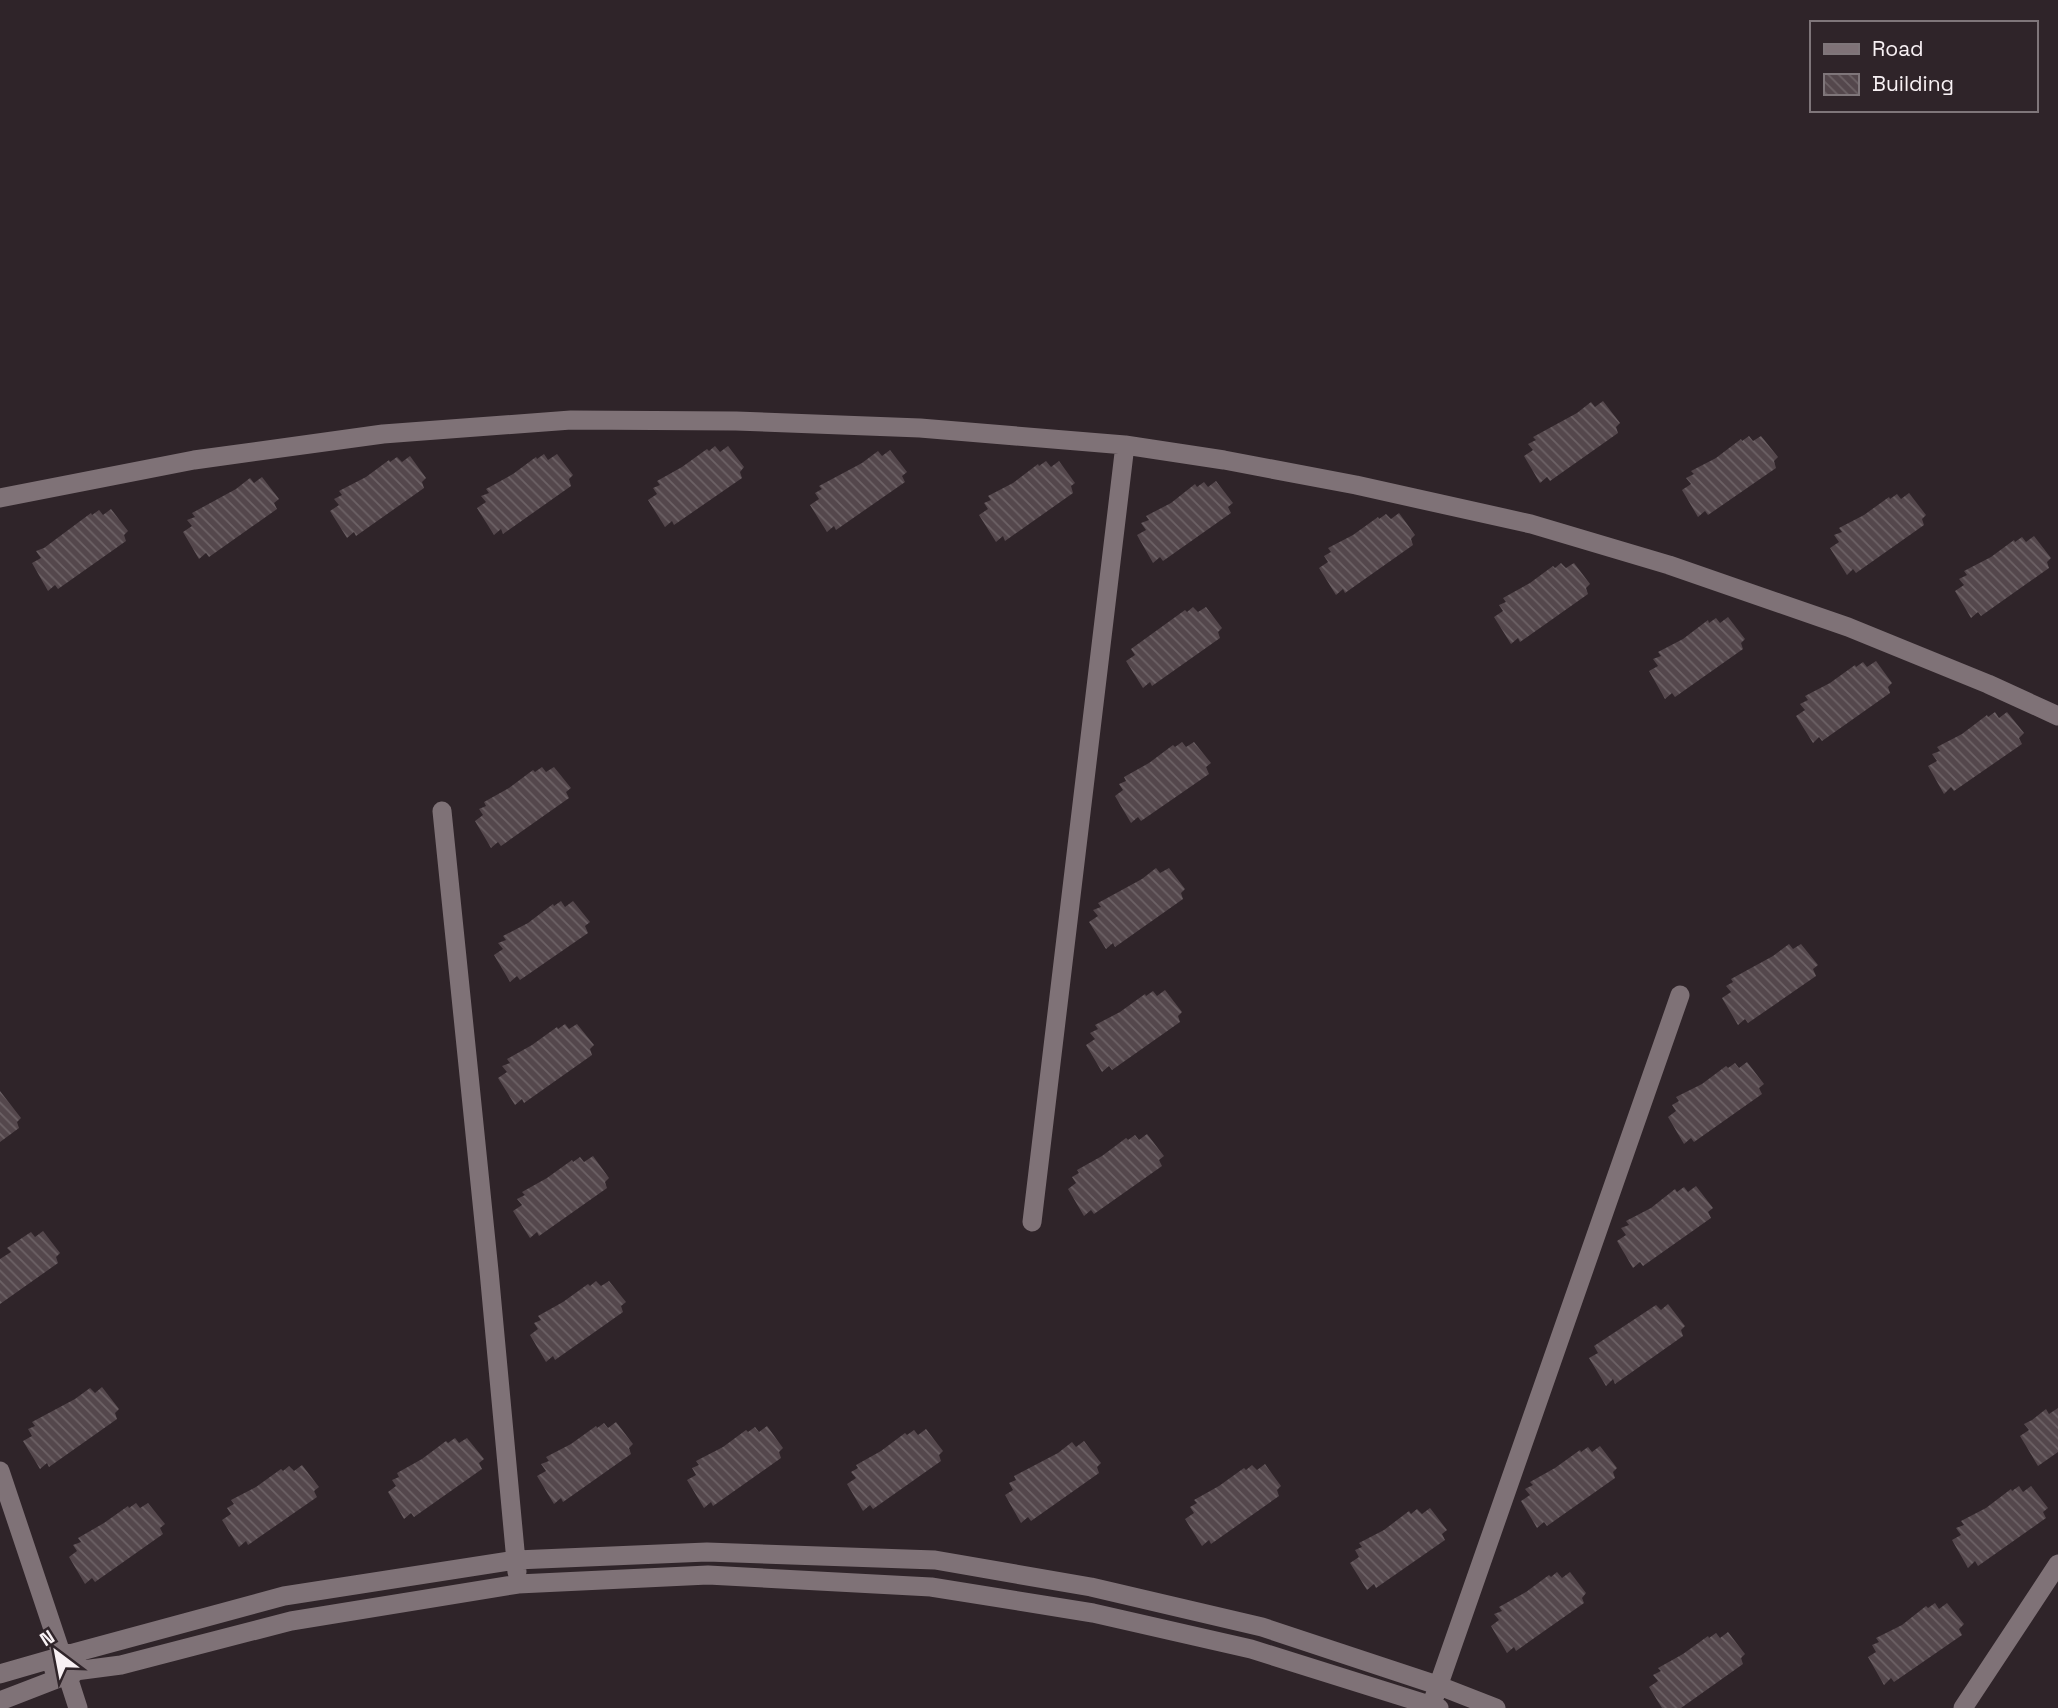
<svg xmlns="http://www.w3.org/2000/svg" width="2058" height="1708" font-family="'Space Grotesk',sans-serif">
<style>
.building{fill:url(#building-back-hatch)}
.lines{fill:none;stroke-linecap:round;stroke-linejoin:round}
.street{stroke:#7f7277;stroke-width:19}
</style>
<defs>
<pattern id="building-back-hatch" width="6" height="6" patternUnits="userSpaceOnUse" patternTransform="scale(1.75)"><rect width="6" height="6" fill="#54474c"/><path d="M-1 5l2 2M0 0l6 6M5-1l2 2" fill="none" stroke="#6d6266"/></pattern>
</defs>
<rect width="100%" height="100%" fill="#2f2429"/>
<!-- building -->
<path class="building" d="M1603,401L1620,423L1616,427L1618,433L1550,481L1547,477L1540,483L1524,456L1533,450L1528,444L1536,440L1533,437L1577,413L1591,402L1595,407Z
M1749,436L1753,441L1761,436L1778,457L1774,461L1776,468L1708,515L1705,511L1698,517L1682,490L1691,484L1686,478L1694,474L1691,471L1716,458L1741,439L1742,441Z
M715,446L720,452L728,446L744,467L740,472L742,478L674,525L672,521L665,527L648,500L657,494L653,488L660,485L657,481L682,467L707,449L709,451Z
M890,450L907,472L902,476L905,482L836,530L834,526L827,532L810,505L819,499L815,493L822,489L819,486L862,463L878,451L882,456Z
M544,454L548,460L557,454L573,475L569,479L571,486L503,534L501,529L494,535L477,508L486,502L481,496L489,493L486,489L513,474L536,457L537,459Z
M410,456L426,478L422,482L424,488L356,536L354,532L347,538L330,511L339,505L334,499L342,495L339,491L366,477L389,460L390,462L397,457L402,462Z
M1046,461L1051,467L1059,461L1075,483L1071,486L1073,493L1005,541L1003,536L996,542L979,515L988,509L984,503L991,500L988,496L1013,483L1038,464L1039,466Z
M262,477L279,499L274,503L277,509L209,557L206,553L199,559L183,532L192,526L187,520L195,517L192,513L236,489L250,478L254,483Z
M1216,481L1233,503L1228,507L1231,513L1163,561L1160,557L1153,563L1137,535L1146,530L1141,523L1149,520L1146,516L1171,503L1195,484L1197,487L1204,482L1208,487Z
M1909,493L1926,515L1922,519L1924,525L1856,573L1853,569L1847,575L1830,548L1839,542L1834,535L1842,532L1839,528L1864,515L1889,497L1890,499L1897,494L1901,499Z
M111,509L128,531L124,535L126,541L58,589L55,585L48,591L32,563L41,558L36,551L44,548L91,513L92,515L99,510L103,515Z
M1399,513L1415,535L1411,539L1413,545L1345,593L1343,589L1336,595L1319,568L1328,562L1324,556L1331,552L1328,548L1353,535L1378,517L1379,519L1386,514L1391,519Z
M2034,536L2051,558L2047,562L2049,568L1981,616L1978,612L1971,618L1955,591L1964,585L1959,579L1967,575L1964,571L1991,557L2014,540L2015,542L2022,537L2026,542Z
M1561,563L1566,568L1574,563L1590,584L1586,588L1588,594L1520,642L1518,638L1511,644L1494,617L1503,611L1499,605L1506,602L1503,598L1530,583L1553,566L1555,568Z
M1193,607L1198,612L1206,607L1222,628L1218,632L1220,638L1152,686L1150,682L1143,688L1126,661L1135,655L1131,649L1185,610L1187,612Z
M1728,617L1745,639L1741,643L1743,649L1675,697L1672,693L1665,699L1649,671L1658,666L1653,659L1661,656L1658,652L1683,639L1708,620L1709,623L1716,618L1720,623Z
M1876,661L1892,683L1888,687L1890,693L1822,741L1819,737L1813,743L1796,716L1805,710L1800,704L1808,700L1805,696L1830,683L1855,665L1856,667L1863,662L1867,667Z
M1995,712L1999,718L2007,712L2024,733L2019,738L2022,744L1954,791L1951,787L1944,794L1928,766L1937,761L1932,754L1940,751L1937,747L1962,734L1987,715L1988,717Z
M1182,742L1186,747L1194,742L1211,763L1206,767L1209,774L1141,821L1138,817L1131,823L1115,796L1123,790L1119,784L1126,781L1124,777L1149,763L1173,745L1175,747Z
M542,767L546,772L554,767L571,788L566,792L569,798L501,846L498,842L491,848L475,821L483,815L479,809L486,806L484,802L509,788L533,770L535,772Z
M1156,868L1160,873L1169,868L1185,889L1181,893L1183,899L1115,947L1113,943L1106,949L1089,922L1098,916L1093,910L1101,907L1098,903L1142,879Z
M561,901L565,907L573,901L590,922L585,926L588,933L520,980L517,976L510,982L494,955L503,949L498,943L506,940L503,936L528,923L553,904L554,906Z
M1789,944L1793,949L1801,944L1818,965L1813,969L1816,976L1748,1023L1745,1019L1738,1025L1722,998L1731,992L1726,986L1733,982L1731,979L1773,956Z
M1165,990L1182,1012L1178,1016L1180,1022L1112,1070L1109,1066L1102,1072L1086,1045L1095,1039L1090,1033L1098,1029L1095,1025L1120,1012L1145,994L1146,996L1153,991L1157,996Z
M565,1024L569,1029L577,1024L594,1045L590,1049L592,1055L524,1103L522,1099L515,1105L498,1078L507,1072L502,1066L510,1063L507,1059L532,1045L557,1027L558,1029Z
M1747,1062L1764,1084L1759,1088L1762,1094L1694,1142L1691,1138L1684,1144L1668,1117L1676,1111L1672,1105L1679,1101L1676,1097L1702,1084L1726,1066L1728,1068L1735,1063L1739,1068Z
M0,1091L21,1118L17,1122L19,1128L0,1142Z
M1147,1134L1164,1156L1159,1160L1162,1166L1094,1214L1091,1210L1084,1216L1068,1189L1076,1183L1072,1177L1079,1173L1077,1170L1102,1156L1126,1138L1128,1140L1135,1135L1139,1140Z
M593,1156L609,1178L605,1182L607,1188L539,1236L537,1232L530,1238L513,1211L522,1205L517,1199L525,1195L522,1192L547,1178L572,1160L573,1162L580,1157L584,1162Z
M1696,1186L1713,1208L1708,1212L1711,1218L1643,1266L1640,1262L1633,1268L1617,1241L1626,1235L1621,1228L1629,1225L1626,1221L1651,1208L1675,1189L1677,1192L1684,1187L1688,1192Z
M43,1231L60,1253L56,1257L58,1263L0,1304V1259L11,1252L7,1248L31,1232L35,1237Z
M596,1281L601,1286L609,1281L626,1302L621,1306L623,1312L555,1360L553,1356L546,1362L530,1335L538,1329L534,1323L541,1320L538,1316L563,1302L588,1284L590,1286Z
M1668,1304L1685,1326L1681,1330L1683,1336L1615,1384L1613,1379L1606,1386L1589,1358L1598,1353L1594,1346L1656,1305L1661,1310Z
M102,1387L119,1409L115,1413L117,1419L49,1467L47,1463L40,1469L23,1441L32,1436L28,1429L35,1426L32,1422L75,1399L90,1388L95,1393Z
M2058,1408V1452L2038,1466L2020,1436L2029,1430L2024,1424L2032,1420L2046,1409L2049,1414Z
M616,1422L633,1444L629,1448L631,1454L563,1502L561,1498L554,1504L537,1476L546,1471L541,1464L549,1461L546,1457L571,1444L596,1426L597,1428L604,1423L608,1428Z
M767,1426L783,1448L779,1452L781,1458L713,1506L711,1502L704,1508L687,1480L696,1475L692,1468L699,1465L696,1461L723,1447L746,1430L748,1432L755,1427L759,1432Z
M926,1429L943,1451L939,1455L941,1461L873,1509L870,1505L863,1511L847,1484L856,1478L851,1472L858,1468L856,1465L881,1451L905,1433L907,1435L914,1430L918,1435Z
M455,1438L459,1443L467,1438L484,1459L479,1463L482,1469L414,1517L411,1513L404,1519L388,1492L396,1486L392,1480L399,1477L397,1473L422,1459L446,1441L448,1443Z
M1084,1441L1101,1463L1097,1467L1099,1473L1031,1521L1028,1517L1021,1523L1005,1495L1013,1490L1009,1483L1016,1480L1014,1476L1058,1453L1072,1442L1076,1447Z
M1600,1446L1617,1468L1613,1472L1615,1478L1547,1526L1544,1522L1537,1528L1521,1501L1530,1495L1525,1489L1533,1485L1530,1482L1555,1468L1580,1450L1581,1452L1588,1447L1592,1452Z
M1265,1464L1281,1486L1277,1490L1279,1496L1211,1544L1209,1540L1202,1546L1185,1519L1194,1513L1190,1507L1197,1503L1194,1500L1219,1486L1244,1468L1246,1470L1252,1465L1257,1470Z
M302,1465L319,1487L314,1491L317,1497L248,1545L246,1541L239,1547L222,1520L231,1514L227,1508L234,1504L231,1500L256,1487L281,1469L283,1471L289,1466L294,1471Z
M2019,1486L2023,1492L2031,1486L2048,1508L2043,1512L2046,1518L1978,1566L1975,1561L1968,1568L1952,1540L1961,1535L1956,1528L1964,1525L1961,1521L1986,1508L2011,1489L2012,1491Z
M136,1503L140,1508L148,1503L165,1524L160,1528L163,1534L95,1582L92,1578L85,1584L69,1557L77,1551L73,1545L81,1542L78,1538L104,1523L128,1506L129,1508Z
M1430,1508L1447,1530L1442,1534L1445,1540L1376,1588L1374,1584L1367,1590L1350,1563L1359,1557L1355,1550L1362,1547L1359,1543L1384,1530L1409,1511L1411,1514L1417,1509L1422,1514Z
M1557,1572L1562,1578L1570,1572L1586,1593L1582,1598L1584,1603L1516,1651L1514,1647L1507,1653L1491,1626L1499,1620L1494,1614L1502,1611L1499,1607L1526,1592L1549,1575L1551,1577Z
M1935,1603L1939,1609L1947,1603L1964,1624L1959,1629L1962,1635L1894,1682L1891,1678L1884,1685L1868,1657L1876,1652L1872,1645L1879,1642L1876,1638L1902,1625L1926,1606L1928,1608Z
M1728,1632L1745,1654L1741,1658L1743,1664L1681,1708H1662L1649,1687L1658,1681L1653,1675L1661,1671L1658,1668L1683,1654L1708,1636L1709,1638L1716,1633L1720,1638Z"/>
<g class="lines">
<!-- street -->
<path class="street" d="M0,498L194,460L383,434L571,420L736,421L920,428L1125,445L1224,460L1356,485L1531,524L1669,565L1848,627L1988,684L2058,716
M442,811L489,1271L517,1572
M1032,1222L1125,445
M0,1471L61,1653
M53 1665a12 12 0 1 1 24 0a12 12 0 1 1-24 0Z
M70,1654L284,1596L516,1560L707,1552L935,1560L1091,1587L1262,1627L1437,1685L1496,1708
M75,1671L121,1665L291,1621L518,1584L708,1575L931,1587L1093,1613L1251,1649L1439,1708
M0,1674L55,1658
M68,1677L78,1708
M1434,1698L1680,995
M0,1701L62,1677
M1963,1708L2058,1564"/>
</g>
<!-- legend -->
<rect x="1810" y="21" width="228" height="91" fill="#2f2429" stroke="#7f767a" stroke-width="2"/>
<rect x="1824" y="44" width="35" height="10" fill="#7f7277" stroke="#7f767a" stroke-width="2"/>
<text x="1872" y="56" font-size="21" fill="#f8f1f4">Road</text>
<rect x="1824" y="74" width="35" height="21" fill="url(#building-back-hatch)" stroke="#7f767a" stroke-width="2"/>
<text x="1872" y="91" font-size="21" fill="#f8f1f4">Building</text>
<!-- north arrow -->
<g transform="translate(56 1652) rotate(328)" stroke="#2f2429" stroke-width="5" paint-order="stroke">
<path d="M0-5L12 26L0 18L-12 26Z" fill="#f8f1f4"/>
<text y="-10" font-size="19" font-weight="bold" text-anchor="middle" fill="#f8f1f4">N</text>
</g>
</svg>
